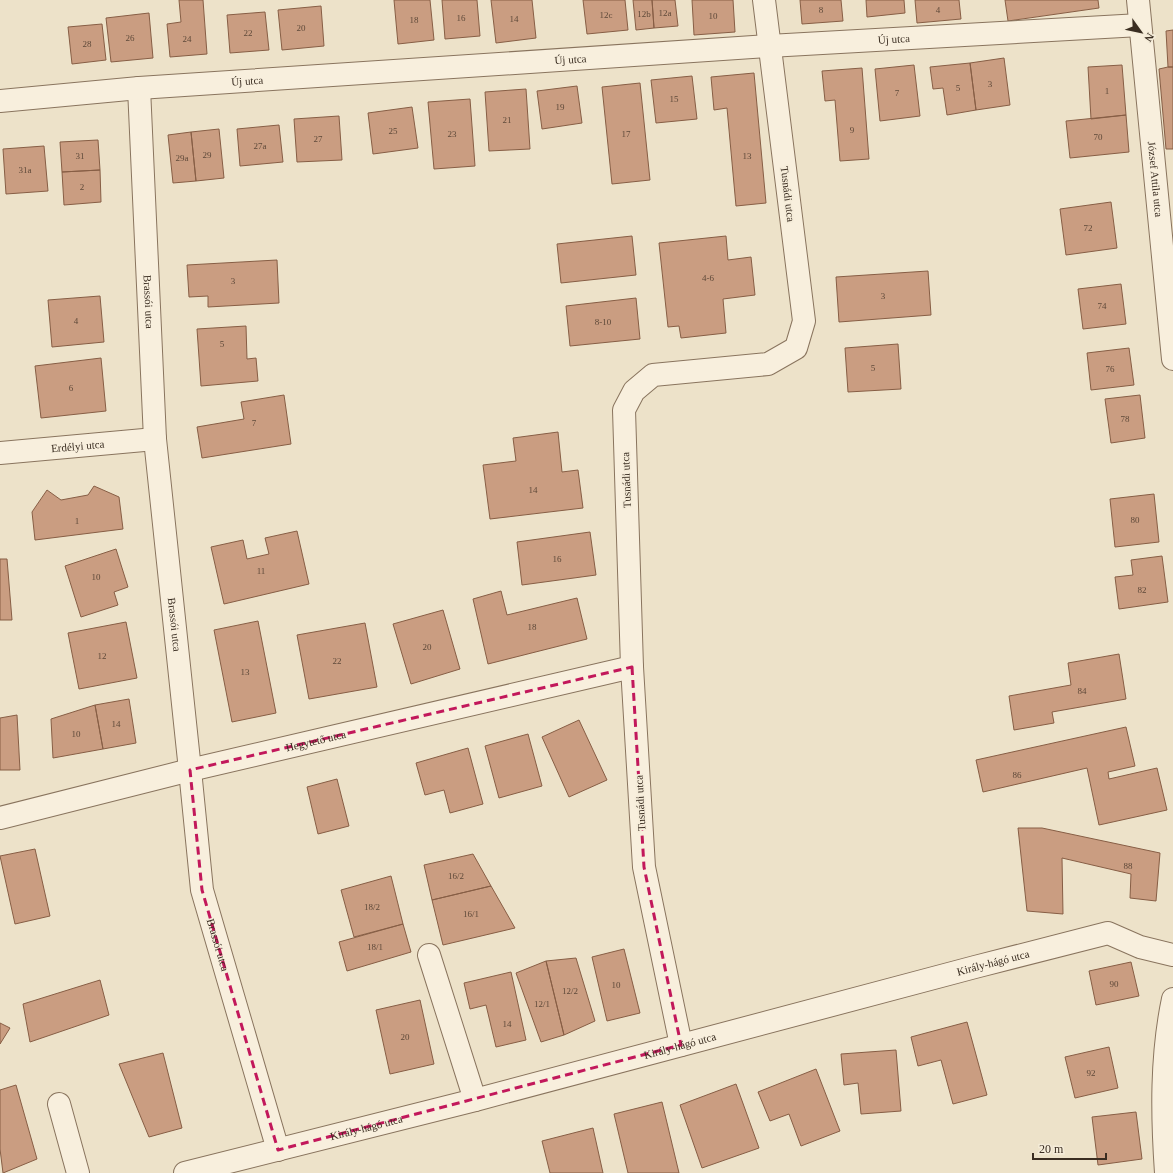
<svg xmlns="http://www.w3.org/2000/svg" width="1173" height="1173" font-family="'Times New Roman',serif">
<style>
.building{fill:#ca9d81;stroke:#875e45}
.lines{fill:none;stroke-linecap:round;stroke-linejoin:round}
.minor-casing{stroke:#89745e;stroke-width:24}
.minor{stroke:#f8efdd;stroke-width:22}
.marked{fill:none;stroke:#c2185b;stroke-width:3;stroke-dasharray:8 5;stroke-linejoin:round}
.labels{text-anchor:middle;stroke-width:3.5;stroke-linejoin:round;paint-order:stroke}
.number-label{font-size:9px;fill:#5e4939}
.street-label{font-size:11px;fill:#3a2d21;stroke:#f5ecd9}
</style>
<rect width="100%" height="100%" fill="#ede2c9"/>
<!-- building -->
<path class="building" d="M179,0H203L207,54L170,57L167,24L181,22Z
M394,0H430L434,40L398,44Z
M442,0H477L480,36L445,39Z
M491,0H532L536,38L496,43Z
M583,0H625L628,30L587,34Z
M633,0H652L654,28L636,30Z
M652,0H675L678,26L654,28Z
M692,0H733L735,32L694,35Z
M800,0H841L843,21L802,24Z
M866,0H904L905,13L867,17Z
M915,0H959L961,19L917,23Z
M1005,0H1098L1099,8L1008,21Z
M321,6L324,46L282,50L278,10Z
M265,12L269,50L230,53L227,15Z
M149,13L153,58L111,62L106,18Z
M102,24L106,60L72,64L68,27Z
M1173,30V67H1168L1166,31Z
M1004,58L1010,105L976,110L970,63Z
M970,63L976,110L947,115L943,88L933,89L930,67Z
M914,65L920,116L880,121L875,69Z
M1122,65L1126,115L1091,119L1088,67Z
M1168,67H1173V149H1166L1159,69Z
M862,68L869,159L840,161L835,100L825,101L822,71Z
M754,73L766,203L736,206L727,108L714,110L711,77Z
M692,76L697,119L656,123L651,80Z
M640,83L650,180L612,184L602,87Z
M577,86L582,123L542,129L537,91Z
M526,89L530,149L489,151L485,92Z
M470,99L475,166L434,169L428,102Z
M412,107L418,148L373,154L368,113Z
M1126,115L1129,152L1070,158L1066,121Z
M339,116L342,160L297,162L294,119Z
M279,125L283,162L240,166L237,129Z
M219,129L224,178L196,181L191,132Z
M191,132L196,181L173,183L168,135Z
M98,140L100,170L62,172L60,142Z
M44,146L48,191L6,194L3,149Z
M100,170L101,202L64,205L62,172Z
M1111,202L1117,248L1066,255L1060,209Z
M632,236L636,275L561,283L557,244Z
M726,236L728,260L751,257L755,295L723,299L726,333L681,338L679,326L668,327L659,243Z
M277,260L279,303L208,307V296L189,297L187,265Z
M928,271L931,315L839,322L836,277Z
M1121,284L1126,324L1083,329L1078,289Z
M100,296L104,342L52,347L48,300Z
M636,298L640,339L570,346L566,306Z
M246,326L247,359L256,358L258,381L201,386L197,329Z
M898,344L901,389L848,392L845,348Z
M1129,348L1134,385L1091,390L1087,353Z
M101,358L106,411L41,418L35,366Z
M284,395L291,444L202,458L197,427L244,419L241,402Z
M1140,395L1145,438L1111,443L1105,399Z
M558,432L562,472L578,470L583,508L490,519L483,465L516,461L513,438Z
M94,486L119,497L123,529L35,540L32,512L47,490L61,500L88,495Z
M1154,494L1159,542L1115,547L1110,499Z
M297,531L309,584L224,604L211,547L243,540L247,559L269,554L265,538Z
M590,532L596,575L522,585L517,542Z
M116,549L128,587L114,592L118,605L81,617L65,566Z
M1162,556L1168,602L1119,609L1115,577L1133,575L1131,560Z
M0,559H7L12,620H0Z
M501,591L507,615L577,598L587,639L488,664L473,599Z
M443,610L460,669L411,684L393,624Z
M258,621L276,713L232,722L214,630Z
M126,622L137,678L79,689L68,633Z
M365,623L377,687L309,699L297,635Z
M1119,654L1126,699L1052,712L1054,723L1014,730L1009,696L1071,685L1068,663Z
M129,699L136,743L103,749L95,705Z
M95,705L103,749L53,758L51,719Z
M17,715L20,770H0V718Z
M579,720L607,780L569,797L542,737Z
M1126,727L1135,766L1108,772L1109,779L1157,768L1167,810L1099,825L1087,768L983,792L976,760Z
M528,734L542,786L499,798L485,746Z
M468,748L483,804L450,813L444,790L425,795L416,763Z
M337,779L349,826L318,834L307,787Z
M1018,828H1042L1160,853L1156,901L1130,898L1131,874L1062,858L1063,914L1027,911Z
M35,849L50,916L15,924L0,856Z
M473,854L491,886L432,900L424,865Z
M391,876L403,924L354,937L341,890Z
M491,886L515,928L443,945L432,900Z
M403,924L411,952L347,971L339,942Z
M624,949L640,1013L607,1021L592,957Z
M576,958L595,1021L564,1035L546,961Z
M546,961L564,1035L541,1042L516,973Z
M1131,962L1139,996L1096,1005L1089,971Z
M511,972L526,1040L496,1047L486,1005L470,1009L464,983Z
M100,980L109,1015L30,1042L23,1004Z
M420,1000L434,1064L390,1074L376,1010Z
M967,1022L987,1095L953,1104L941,1060L918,1066L911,1037Z
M0,1023L10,1028L0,1044Z
M1109,1047L1118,1088L1075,1098L1065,1057Z
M896,1050L901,1111L861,1114L858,1083L844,1085L841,1054Z
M163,1053L182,1128L149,1137L119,1064Z
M816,1069L840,1131L801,1146L789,1114L770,1121L758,1092Z
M736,1084L759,1148L702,1168L680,1105Z
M16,1085L37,1159L3,1173L0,1149V1090Z
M662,1102L679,1173H628L614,1114Z
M1136,1112L1142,1159L1098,1165L1092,1117Z
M593,1128L603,1173H550L542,1141Z"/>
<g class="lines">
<defs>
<g id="minor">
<path id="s1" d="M1138,0L1173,359"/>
<path id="s2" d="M139,88L155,439L190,770L202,890L278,1150"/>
<path id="s3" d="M0,101L139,88L769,46L1140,25"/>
<path id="s4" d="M0,453L155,439"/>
<path id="s5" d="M0,818L190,770L632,667"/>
<path d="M429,955L475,1100"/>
<path d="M681,1045L644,867L632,667L624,410L634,391L653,375L768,364L796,348L804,321L764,0"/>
<path d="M59,1104L78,1173"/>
<path id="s6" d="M185,1173L475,1100L975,967L1108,933L1140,947L1173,955"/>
<path d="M1166,1173C1162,1115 1161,1056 1173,999"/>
</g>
</defs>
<!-- minor casing -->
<use href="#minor" class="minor-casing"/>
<!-- minor -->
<use href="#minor" class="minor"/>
</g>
<!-- marked area -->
<path class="marked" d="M632,667L644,867L681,1045L278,1150L202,890L190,770Z"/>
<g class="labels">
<!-- number labels -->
<g class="number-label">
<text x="821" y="13">8</text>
<text x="938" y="13">4</text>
<text x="665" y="16">12a</text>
<text x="644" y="17">12b</text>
<text x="606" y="18">12c</text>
<text x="713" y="19">10</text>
<text x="461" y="21">16</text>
<text x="514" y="22">14</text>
<text x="414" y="23">18</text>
<text x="301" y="31">20</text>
<text x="248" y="36">22</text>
<text x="130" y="41">26</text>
<text x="187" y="42">24</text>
<text x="87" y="47">28</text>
<text x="990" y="87">3</text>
<text x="958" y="91">5</text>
<text x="1107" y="94">1</text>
<text x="897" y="96">7</text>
<text x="674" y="102">15</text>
<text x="560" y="110">19</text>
<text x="507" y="123">21</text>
<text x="852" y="133">9</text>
<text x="393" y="134">25</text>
<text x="452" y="137">23</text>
<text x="626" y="137">17</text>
<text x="1098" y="140">70</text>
<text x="318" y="142">27</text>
<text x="260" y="149">27a</text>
<text x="207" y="158">29</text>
<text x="80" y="159">31</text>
<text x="747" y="159">13</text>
<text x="182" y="161">29a</text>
<text x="25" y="173">31a</text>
<text x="82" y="190">2</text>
<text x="1088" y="231">72</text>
<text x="708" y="281">4-6</text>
<text x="233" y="284">3</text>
<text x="883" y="299">3</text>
<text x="1102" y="309">74</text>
<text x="76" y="324">4</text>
<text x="603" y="325">8-10</text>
<text x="222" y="347">5</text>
<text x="873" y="371">5</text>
<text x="1110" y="372">76</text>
<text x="71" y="391">6</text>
<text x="1125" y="422">78</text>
<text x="254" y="426">7</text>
<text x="533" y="493">14</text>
<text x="1135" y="523">80</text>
<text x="77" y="524">1</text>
<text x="557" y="562">16</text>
<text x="261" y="574">11</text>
<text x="96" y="580">10</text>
<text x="1142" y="593">82</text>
<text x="532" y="630">18</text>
<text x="427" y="650">20</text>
<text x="102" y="659">12</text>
<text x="337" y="664">22</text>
<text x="245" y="675">13</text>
<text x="1082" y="694">84</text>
<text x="116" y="727">14</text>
<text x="76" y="737">10</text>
<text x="1017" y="778">86</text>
<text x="1128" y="869">88</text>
<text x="456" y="879">16/2</text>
<text x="372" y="910">18/2</text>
<text x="471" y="917">16/1</text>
<text x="375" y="950">18/1</text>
<text x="1114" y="987">90</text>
<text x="616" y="988">10</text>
<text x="570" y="994">12/2</text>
<text x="542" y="1007">12/1</text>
<text x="507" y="1027">14</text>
<text x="405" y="1040">20</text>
<text x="1091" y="1076">92</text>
</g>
<!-- street labels -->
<g class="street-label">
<text dy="4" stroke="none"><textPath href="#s3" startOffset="896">Új utca</textPath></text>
<text dy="4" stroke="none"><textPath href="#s3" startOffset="572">Új utca</textPath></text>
<text dy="4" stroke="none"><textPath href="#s3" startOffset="248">Új utca</textPath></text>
<text dy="4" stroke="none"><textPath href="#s1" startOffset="180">József Attila utca</textPath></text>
<text transform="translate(788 194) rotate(83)" y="4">Tusnádi utca</text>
<text dy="4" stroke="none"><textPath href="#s2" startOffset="214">Brassói utca</textPath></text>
<text dy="4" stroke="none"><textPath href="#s4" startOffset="78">Erdélyi utca</textPath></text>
<text transform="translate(626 480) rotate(-92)" y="4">Tusnádi utca</text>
<text dy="4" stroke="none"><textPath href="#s2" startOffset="538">Brassói utca</textPath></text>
<text dy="4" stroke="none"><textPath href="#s5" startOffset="325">Hegytető utca</textPath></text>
<text transform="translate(640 803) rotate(-93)" y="4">Tusnádi utca</text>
<text dy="4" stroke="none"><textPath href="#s2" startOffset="862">Brassói utca</textPath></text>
<text dy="4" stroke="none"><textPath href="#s6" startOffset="835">Király-hágó utca</textPath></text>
<text dy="4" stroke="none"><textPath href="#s6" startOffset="511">Király-hágó utca</textPath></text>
<text dy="4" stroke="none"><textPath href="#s6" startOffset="187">Király-hágó utca</textPath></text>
</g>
</g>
<!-- north arrow -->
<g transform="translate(1141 32) rotate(123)" stroke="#f5ecd9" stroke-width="3" paint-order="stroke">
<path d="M0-3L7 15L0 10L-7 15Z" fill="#3a2d21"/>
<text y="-6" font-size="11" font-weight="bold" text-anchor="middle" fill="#3a2d21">N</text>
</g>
<!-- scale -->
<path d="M1033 1153v6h73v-6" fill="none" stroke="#3a2d21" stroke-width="2"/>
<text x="1039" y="1153" font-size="12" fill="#3a2d21" stroke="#f5ecd9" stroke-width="3" paint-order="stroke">20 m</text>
</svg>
